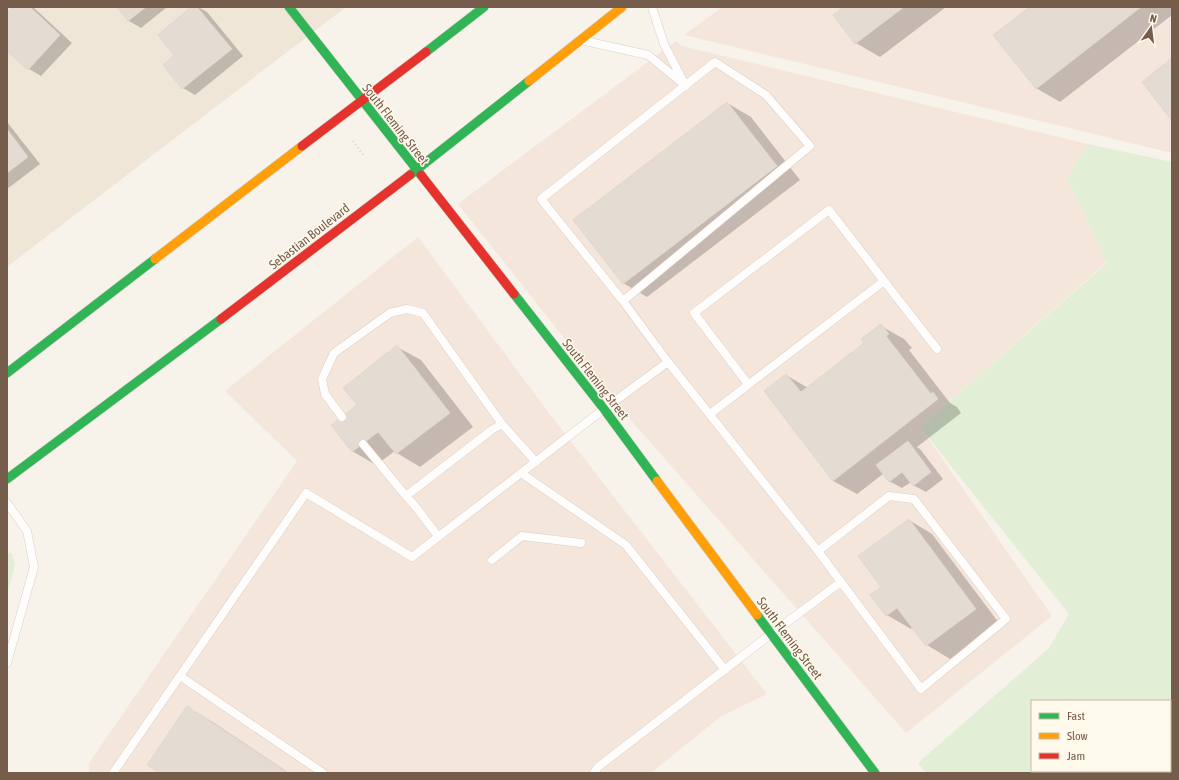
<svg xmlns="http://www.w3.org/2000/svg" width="1179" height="780" font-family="'Asap Condensed',sans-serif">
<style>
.residential{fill:#f0e6d8}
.commercial{fill:#f5e6dc}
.green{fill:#e2eed6;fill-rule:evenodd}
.shadow{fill:#0003}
.building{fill:#e4dcd2;stroke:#e0d7cd}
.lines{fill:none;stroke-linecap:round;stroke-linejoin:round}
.lane-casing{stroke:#d6d0c9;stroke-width:9}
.fast-casing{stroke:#d7d0c9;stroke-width:10}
.slow-casing{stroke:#d7d0c9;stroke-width:10}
.jam-casing{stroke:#d7d0c9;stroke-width:10}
.path{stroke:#d8d1cb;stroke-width:2.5;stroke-dasharray:1 3;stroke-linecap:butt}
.lane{stroke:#fefdfc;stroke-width:8}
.fast{stroke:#30b455;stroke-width:9}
.slow{stroke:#ff9f0a;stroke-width:9}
.jam{stroke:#e5322d;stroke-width:9}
.labels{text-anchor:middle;stroke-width:3;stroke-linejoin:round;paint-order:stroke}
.street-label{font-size:13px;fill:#765c4a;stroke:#fff9ec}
</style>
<rect width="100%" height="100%" fill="#f7f3eb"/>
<!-- residential -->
<path class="residential" d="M7,7H346L7,267Z"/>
<!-- commercial -->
<path class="commercial" d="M722,7H1172V153L684,35Z
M676,41L682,46L1088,144L1067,178L1107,262L920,427L1052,616L906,733L614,401L458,204Z
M418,237L552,417L767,694L720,717L651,773H89V763L297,461L225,391Z"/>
<!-- green -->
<path class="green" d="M1088,144L1172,162V773H926L918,763L1049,648L1069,614L920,427L1107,263L1067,178ZM1032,701H1170V771H1032Z
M11,552L15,564L7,596V555Z"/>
<!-- shadow -->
<path class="shadow" d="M14,7H33L72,43L41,76L29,69L7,49V14Z
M118,7H167L141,28L129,21Z
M193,7H198L207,12L243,56L195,95L183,88L164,65L176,55Z
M845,7H946L880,57L856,43L834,15Z
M1031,7H1172V15L1060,102L1036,88Z
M727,103L751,117L800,180L647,297L623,283Z
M7,122L40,164L7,189Z
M881,326L904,339L912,348L909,350L950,403L957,407L961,413L917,447L920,449L943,479L926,492L913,485L911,482L902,488L889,481L883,474L857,494L833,481L786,375L808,388L866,343Z
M397,347L421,360L473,427L420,467L397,453L395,451L376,465L352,451L358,406Z
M909,520L932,534L999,623L950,659L927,645L913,627L911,629L887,615L872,595L882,587Z
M187,707L211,721L289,773H162Z"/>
<!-- building -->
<path class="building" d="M12,7H30L60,35L28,70L7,51V13Z
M117,7H146L128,21Z
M191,7H197L232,49L182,89L163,65L174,55L158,35Z
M844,7H904L855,44L833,15Z
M1030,7H1141L1036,89L993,35Z
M1172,58V121L1142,82Z
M727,102L777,166L623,284L573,220Z
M7,129L28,157L7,173Z
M881,324L889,334L886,336L931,394L933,392L938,399L833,481L764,391L786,374L801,392L864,343L861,339Z
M397,345L450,413L396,454L378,432L352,452L331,425L357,405L343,388Z
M908,441L931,472L913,486L902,472L889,482L876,465Z
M909,519L976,609L926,646L897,608L886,616L870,595L881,587L858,556Z
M187,706L288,773H160L147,765Z"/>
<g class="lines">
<defs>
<path id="lane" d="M652,7L664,44L683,81
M585,41L648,55L686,86
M884,281L937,349
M668,362L818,551
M710,414L884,281L829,210L694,313L748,384
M342,417L325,394L322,379L334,353L390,313L407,309L423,313L502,424
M363,444L406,496
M521,473L626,545L725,670
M7,503L27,531L34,567L7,663
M438,536L415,506L406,496L493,429L502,424L536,462
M492,560L522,536L581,543
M180,676L323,773
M113,773L306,493L412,557L604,409L668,362L623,301L541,199L715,62L766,95L810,146L623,301
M594,773L598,767L771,634L841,582L921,689L1006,619L914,499L889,496L818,551L841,582"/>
<path id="fast" d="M289,7L421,175
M426,52L484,7
M410,175L529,81
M514,294L604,409L657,481
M7,373L155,259
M7,479L221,319
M757,615L875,773"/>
<path id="slow" d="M529,81L622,7
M155,259L302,146
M657,481L757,615"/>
<path id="jam" d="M302,146L426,52
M421,175L514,294
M221,319L410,175"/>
</defs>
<!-- lane casing -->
<use href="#lane" class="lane-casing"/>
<!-- fast casing -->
<use href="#fast" class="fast-casing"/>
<!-- slow casing -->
<use href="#slow" class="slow-casing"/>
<!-- jam casing -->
<use href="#jam" class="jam-casing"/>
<!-- path -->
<path class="path" d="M353,141L364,156"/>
<!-- lane -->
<use href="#lane" class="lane"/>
<!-- fast -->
<use href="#fast" class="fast"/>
<!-- slow -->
<use href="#slow" class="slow"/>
<!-- jam -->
<use href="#jam" class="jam"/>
</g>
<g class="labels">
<!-- street labels -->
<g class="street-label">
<text transform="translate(396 124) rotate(52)" y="5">South Fleming Street</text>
<text transform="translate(309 236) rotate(-38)" y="5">Sebastian Boulevard</text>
<text transform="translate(596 379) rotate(52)" y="5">South Fleming Street</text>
<text transform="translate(790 638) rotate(53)" y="5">South Fleming Street</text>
</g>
</g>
<!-- border -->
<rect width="1179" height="780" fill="none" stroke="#765c4a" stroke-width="16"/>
<!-- legend -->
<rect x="1031" y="700" width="140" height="72" fill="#fff9ec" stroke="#c8baab"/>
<rect x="1039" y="713" width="20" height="6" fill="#30b455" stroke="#c8baab"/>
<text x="1067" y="720" font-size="12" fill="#765c4a">Fast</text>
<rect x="1039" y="733" width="20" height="6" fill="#ff9f0a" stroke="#c8baab"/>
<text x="1067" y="740" font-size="12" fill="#765c4a">Slow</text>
<rect x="1039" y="753" width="20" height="6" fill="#e5322d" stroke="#c8baab"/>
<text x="1067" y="760" font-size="12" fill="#765c4a">Jam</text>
<!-- north arrow -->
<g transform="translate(1151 28) rotate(14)" stroke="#fff9ec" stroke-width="3" paint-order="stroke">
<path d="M0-3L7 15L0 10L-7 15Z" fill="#765c4a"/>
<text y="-6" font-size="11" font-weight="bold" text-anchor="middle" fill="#765c4a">N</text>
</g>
</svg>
